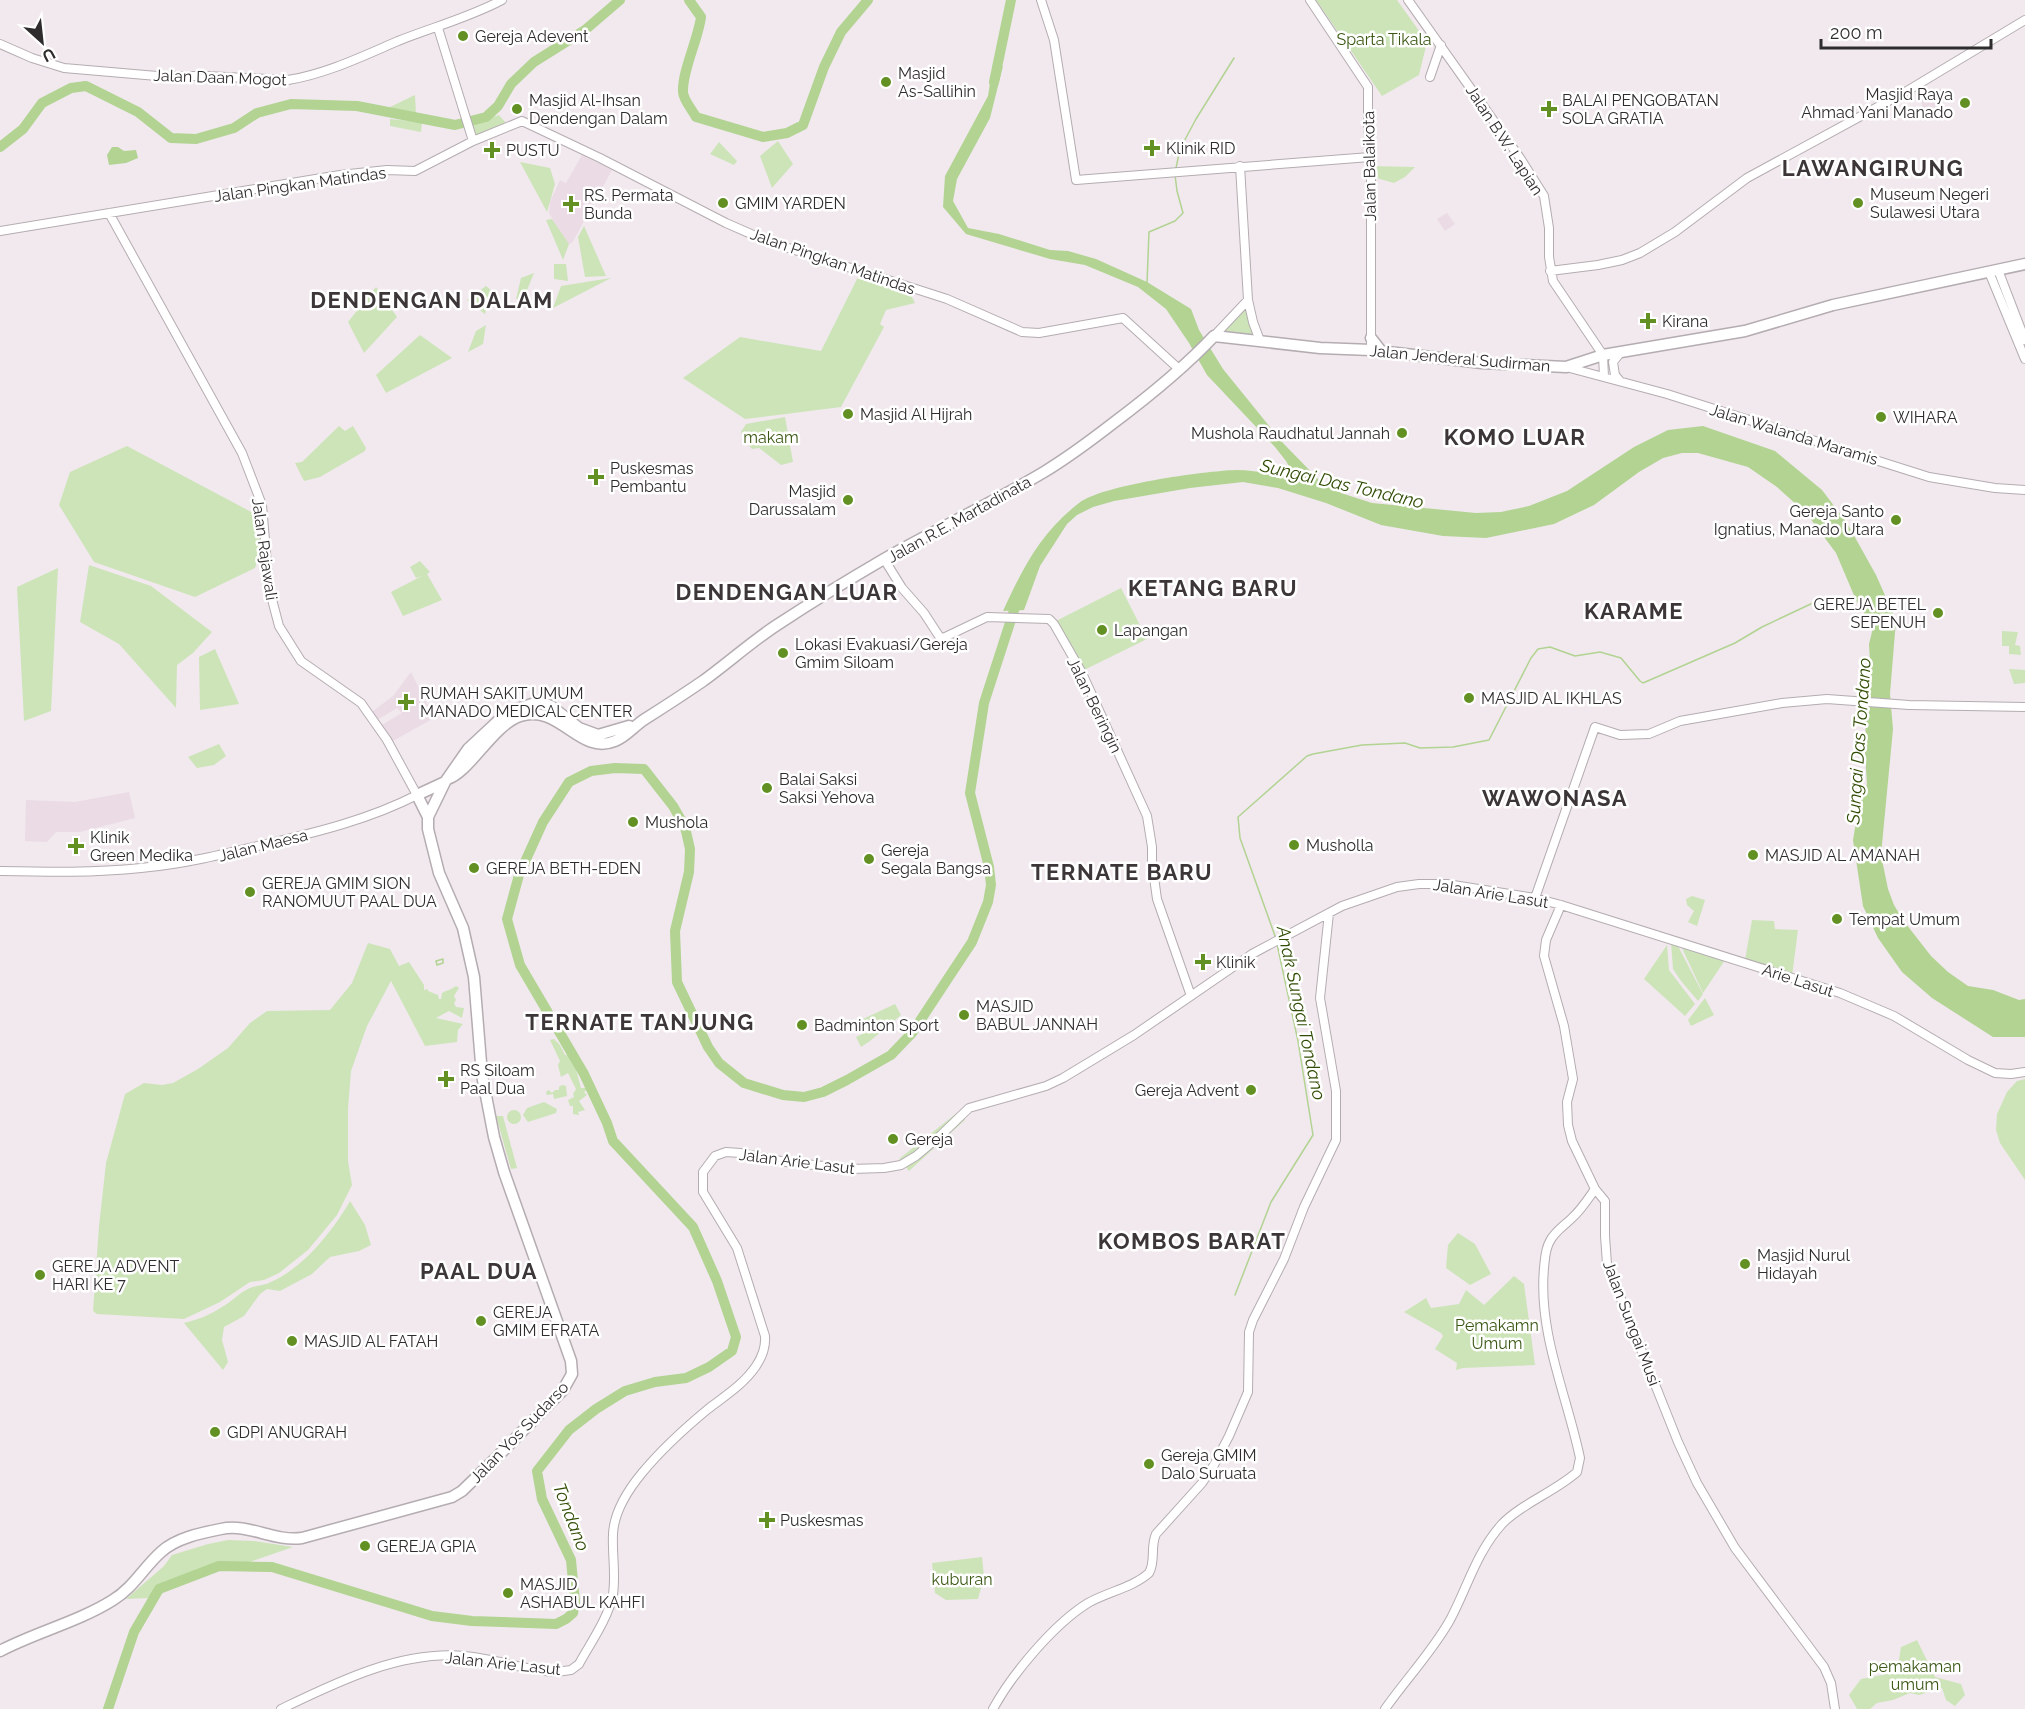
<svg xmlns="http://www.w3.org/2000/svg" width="2025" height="1709" font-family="Raleway,sans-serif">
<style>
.built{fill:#eadbe4}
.green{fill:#cde4b9}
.water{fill:#b2d392}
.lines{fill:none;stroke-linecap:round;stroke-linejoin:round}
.stream{stroke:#b2d392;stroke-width:1.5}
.river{stroke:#b2d392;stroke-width:10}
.secondary-casing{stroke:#b4acb1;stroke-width:10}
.highway-casing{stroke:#b4acb1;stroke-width:13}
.secondary{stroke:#fff;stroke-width:8}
.highway{stroke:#fff;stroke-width:10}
.poi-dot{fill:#629023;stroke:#fff;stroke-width:2}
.labels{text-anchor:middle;stroke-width:5;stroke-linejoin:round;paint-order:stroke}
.poi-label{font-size:16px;fill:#2f2c2d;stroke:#fff;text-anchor:start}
.park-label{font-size:16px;fill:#3a5713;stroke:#fff}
.street-label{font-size:16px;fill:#2f2c2d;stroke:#fff}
.water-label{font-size:18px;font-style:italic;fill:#314d05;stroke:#fff}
.district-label{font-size:22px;font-weight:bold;letter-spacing:1.5px;fill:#3c3639;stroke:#fff}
</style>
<rect width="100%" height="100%" fill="#f1e9ee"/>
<!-- built -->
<path class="built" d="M1922,89H1941L1942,112H1922Z
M582,155L612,170L572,243L567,244L549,213L550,202L560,180L566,183Z
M1447,213L1455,224L1445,231L1437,219Z
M411,672L434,718L391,742L380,726L402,713L397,708L377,720L372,712L393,696Z
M129,792L135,818L80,832H56L47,842L25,841L26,800L75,802Z"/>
<!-- green -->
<path class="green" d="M1316,0H1397L1427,42L1419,75L1382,96Z
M415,95L416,114L388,108Z
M499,115L506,123L475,139L470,124Z
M390,119L422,122L421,132L390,126Z
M778,141L793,164L772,188L760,156Z
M719,142L737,161L734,165L710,154Z
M520,162L550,168L555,184L547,212Z
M1371,166L1415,167L1405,177L1394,183L1373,177Z
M552,219L569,244L563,260L546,220Z
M584,226L606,276L585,277L578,237Z
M554,264H566L568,281L554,279Z
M534,273L523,300L516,299L521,278Z
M859,275L907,287L915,303L886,310L880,324L884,327L841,407L745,419L683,378L740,337L821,351Z
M611,278L553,308L561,286Z
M486,286L492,291L485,314L467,300Z
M376,287L397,317L364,353L348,322Z
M1248,302L1259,339L1217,335Z
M486,325L483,344L468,352L476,331Z
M420,335L452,358L386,393L376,375Z
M785,417L793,462L781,465L759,448L752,449L744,440L741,432L746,424Z
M339,426L345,431L353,426L366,448L365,451L320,477L304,481L295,463L302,462Z
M127,446L257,515L266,533L255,568L195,597L94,562L59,505L70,472Z
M420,561L430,572L427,574L442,600L403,616L391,592L422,576L416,578L410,567Z
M89,565L151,586L212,632L193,653L177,665L176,708L119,644L80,622Z
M58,568L51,711L24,721L17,587Z
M1121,588L1147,639L1082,671L1056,621Z
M2002,631L2018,632L2015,645L2020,646L2021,655L2009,654V646H2002Z
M215,649L239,704L200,710L199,657Z
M2009,669L2025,670V683L2014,684Z
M219,744L226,756L214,765L197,768L188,757Z
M1692,896L1705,900L1697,926L1688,922L1694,911L1687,905L1686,899Z
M1752,920L1774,921L1775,929L1798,930L1792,976L1745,960Z
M1671,942L1678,946L1703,994L1698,1001L1681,981L1673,969Z
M368,943L390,949L399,966L409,962L424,985V990L428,989V991L438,995L439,999H441L442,993C447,990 451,990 456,986L459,988L454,996L456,1000L454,1003L456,1007L464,1008L462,1018L449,1011L436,1018L463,1024L458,1030L457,1042L425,1046L391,981L367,1026L351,1071L348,1109V1161L352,1185L337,1215L308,1250L279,1273L264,1280L250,1282L220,1302L184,1319L97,1314L93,1311L99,1226L106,1163L125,1094L144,1083L162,1085L173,1083L198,1069L228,1048L250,1023L267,1011L330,1010L352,983Z
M1667,945L1669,970L1695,1004L1685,1016L1644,979Z
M1681,946L1725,960L1703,993Z
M1705,998L1714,1015L1691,1026L1688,1020Z
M895,1004L901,1015L870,1041L861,1047L856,1037L868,1031L863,1019Z
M554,1039L560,1045L565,1055H570C573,1059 580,1082 581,1088H586L587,1090L584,1092L587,1095L579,1101L585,1110L578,1112L579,1115L573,1114V1106H570L568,1100L574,1097L573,1094L576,1089L568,1073L561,1077L558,1065L560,1061L550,1040Z
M2025,1079V1180L2000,1143L1996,1130L1997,1114L2007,1092L2017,1081Z
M562,1085L566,1086L567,1096L554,1099L553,1094L547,1095L546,1092L549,1090L552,1093L555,1090H559V1087Z
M544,1102L557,1109L556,1113L528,1122L523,1115L527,1108Z
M963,1108L965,1120L909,1171L899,1159Z
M507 1117a7 7 0 1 1 14 0a7 7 0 1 1-14 0Z
M496,1116H503L517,1168L511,1169Z
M350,1201L365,1225L371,1245L359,1251L330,1257L312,1274L280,1291L267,1289L260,1294L244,1316L224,1327L222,1340L228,1362L223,1370L184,1323C197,1320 210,1315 222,1307C231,1302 239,1293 248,1289C255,1285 264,1286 271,1282C303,1268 333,1231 350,1201Z
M1458,1233L1475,1244L1491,1274L1470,1285L1446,1268L1448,1245Z
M1514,1276L1524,1284L1535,1365L1463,1368L1456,1370L1457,1363L1435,1349L1443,1336L1441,1333L1404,1312L1426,1298L1431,1308L1459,1304L1466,1290L1484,1305Z
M228,1540L254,1541L293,1547L247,1563L181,1578L162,1586L148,1598L126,1599L164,1566L172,1555L208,1544Z
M982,1557L984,1577L978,1599L946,1600L935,1593L932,1563Z
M1917,1640L1935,1677L1961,1684L1965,1695L1955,1706L1946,1700L1942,1688L1919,1695L1910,1693L1893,1700L1877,1703L1870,1709H1857L1849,1695L1861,1679L1897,1672L1901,1647Z"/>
<!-- water -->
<path class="water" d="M993,64L996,69L1003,66L990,118L957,179L953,201L968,228L999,234L1050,250L1068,251L1096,259L1147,282L1191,309L1199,330L1223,369L1283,443L1318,479L1341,493L1372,503L1476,513L1501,512L1529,506L1567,491L1634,447L1668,430L1703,426L1775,451L1822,490L1847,523L1876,575L1896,620L1890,694L1893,729L1881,855L1888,889L1894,905L1903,920L1931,956L1948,972L1968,986L1993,990L2019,1000L2025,999V1037H1993L1932,998L1902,972L1878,938L1863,906L1853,840L1859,804L1867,784L1865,754L1866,713L1871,680L1869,644L1873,628L1856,600L1836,553L1807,514L1777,487L1748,467L1698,453H1682L1663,458L1639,472L1594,505L1554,524L1486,538L1443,536L1381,525L1326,503L1278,488L1243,482L1190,488L1114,501L1093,507L1077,515L1067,524L1040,566L1024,610L1003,611C1023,568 1040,533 1079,503C1102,485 1204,471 1236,470C1252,470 1270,474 1286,475L1290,473V468L1286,461L1275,447L1207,375L1189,343L1166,309L1138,287L1085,265L1050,259L966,234L943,207L945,176L988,96Z
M112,147H118L124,151L136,150L138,158L126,163L109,165L107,155Z"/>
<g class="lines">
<!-- stream -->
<path class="stream" d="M1176,168L1180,149L1196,119L1234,58
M1147,283L1149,232L1175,221L1183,213L1177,191L1175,175
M1275,936L1240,838L1238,817L1307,756L1313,754L1362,745L1405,743L1420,748L1453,747L1489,740L1531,658L1538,649L1550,647L1575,656L1600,652L1621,658L1640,681L1643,683L1735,643L1762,627L1815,602L1856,600
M443,959V963L437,965L436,961Z
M1235,1295L1271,1202L1313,1135L1298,1041L1277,944"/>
<!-- river -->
<path class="river" d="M689,0L701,17C698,40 682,71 683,92C683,99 692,110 696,117L763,137L787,133L803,125L824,67L841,32L868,0
M994,82L1011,0
M0,147L23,129L42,103L71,88L86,86L138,112L171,138L196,139L234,128L257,113L291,104L357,106L455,125L486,117L498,106L511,84L534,62L585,30L620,0
M108,1709L134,1632L159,1589L219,1566L272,1567L432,1616L472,1621L556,1624L566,1619L573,1613L575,1602L571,1560L542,1499L537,1471L569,1430L596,1409L625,1391L655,1382L686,1378L709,1367L732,1351L736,1337L717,1281L693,1227L613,1141L607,1123L584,1074L520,965L507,919L519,875L543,822L569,782L591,771L615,768L644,769L673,806L685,827L690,849L689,872L675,931L677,982L708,1047L719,1063L744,1083L783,1095L804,1097L823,1092L847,1080L891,1055L912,1033L972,942L988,902L991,885L989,867L970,793L984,703L1018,598"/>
<defs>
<path id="secondary" d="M1041,0L1054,40L1076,180L1370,157
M1310,0L1368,87V121L1371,178V344
M1408,0L1520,158L1544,196L1549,228V257L1553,281L1603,355L1604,377
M438,28L473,141
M0,44L32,58L64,68L157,76H207L288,80C326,74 363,56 398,41C433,27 468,18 502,0
M1430,77L1441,45
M1240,166L1248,300L1253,322L1260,341
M0,231L340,175L387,170L415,171L473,141L522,121L600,158L726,223L767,241L947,299L1022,332L1039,333L1123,318L1180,370
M1998,270L2025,340
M1550,271L1598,265L1622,260L1640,253L1675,232L1747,178L1907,91L2025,20
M1989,272L2025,359
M1214,336L1248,300
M1566,367L1667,394L1929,477L1995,488L2025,490
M1620,381L1615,375L1613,362L1621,352
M884,559L902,588L924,613L939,636L943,638L987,617L1049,619L1054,624L1082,673L1147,816L1152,847V863L1157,899L1191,996
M0,871C47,872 94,873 141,868C184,864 225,854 266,844C318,832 370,819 417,795L387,740L361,703L301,661L279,626L269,588L262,505L242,453L109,213
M1535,898L1595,727L1620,735L1649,734L1680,721L1782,703L1827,699L1909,705L2025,707
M1561,905L1546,940L1544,956L1564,1026L1573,1079L1567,1102L1568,1125L1572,1141L1595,1189L1605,1201V1236L1607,1264L1678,1442L1697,1483L1735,1548L1824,1667L1831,1683L1835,1709
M281,1709C337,1682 401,1650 465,1656C496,1659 525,1670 556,1672L571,1670L579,1664C591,1642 608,1619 613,1594C616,1574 612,1554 613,1534C614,1512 628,1490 642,1473C661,1450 685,1428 708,1409C725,1396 744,1384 756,1366C762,1357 766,1348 765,1336L737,1248L703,1192V1172L715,1156L726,1152L740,1153L786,1162L851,1169L884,1168L901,1165L916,1156L941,1135L969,1108L1046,1086L1063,1078L1134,1035L1252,954L1342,906L1397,887L1419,884H1447L1535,898L1561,905L1840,993L1894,1016L1968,1060L1995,1073L2011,1074L2025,1072
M993,1709C1012,1674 1054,1624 1088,1603C1107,1592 1132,1588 1149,1573C1156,1561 1150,1547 1156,1534L1202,1483L1214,1465L1229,1436L1248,1392L1249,1332L1253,1320L1284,1259L1304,1207L1336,1140V1091L1320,998L1329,913
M1385,1709C1406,1679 1432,1652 1450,1620C1468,1586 1476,1553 1502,1524C1521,1504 1556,1491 1577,1472L1580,1458C1567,1395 1538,1334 1544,1268C1545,1259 1545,1249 1550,1241C1555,1231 1564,1226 1572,1218C1581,1210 1588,1199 1595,1189"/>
<path id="highway" d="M1371,338L1381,351
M447,779C469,773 493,725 520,716C560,703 579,756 615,741C627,736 634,726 645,719C664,707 684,694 703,681C728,663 751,642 777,625C812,602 848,580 884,559C937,529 992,503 1044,472C1067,458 1090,441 1112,424C1148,397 1183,369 1214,336L1320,348L1371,350L1482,363L1566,367L1603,355L1745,331L1833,305L2025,264
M428,817L417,795L445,782
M0,1651C36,1632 78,1622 113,1600C133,1588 144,1567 161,1552C176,1538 201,1533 221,1529C248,1523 274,1542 302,1538L452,1497L462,1491L495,1459L563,1390L572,1374L571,1361L504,1172L494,1137L482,1075L474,977L463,928L439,873L428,829V817L445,782L468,749L497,722L515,710L532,704L544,703L551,706L579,728L598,735L629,726"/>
</defs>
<!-- secondary casing -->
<use href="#secondary" class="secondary-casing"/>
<!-- highway casing -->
<use href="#highway" class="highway-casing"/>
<!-- secondary -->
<use href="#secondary" class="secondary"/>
<!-- highway -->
<use href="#highway" class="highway"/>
</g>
<!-- markers -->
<g class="poi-dot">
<circle cx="463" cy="36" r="6"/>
<circle cx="886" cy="82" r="6"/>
<circle cx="1965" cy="103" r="6"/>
<circle cx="517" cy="109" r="6"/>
<path d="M1546 100h6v6h6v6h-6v6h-6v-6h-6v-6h6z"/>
<path d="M1149 139h6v6h6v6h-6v6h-6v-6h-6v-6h6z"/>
<path d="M489 141h6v6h6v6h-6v6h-6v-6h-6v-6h6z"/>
<circle cx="723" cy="203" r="6"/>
<circle cx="1858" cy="203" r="6"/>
<path d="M568 195h6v6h6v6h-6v6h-6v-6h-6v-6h6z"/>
<path d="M1645 312h6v6h6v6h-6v6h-6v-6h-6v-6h6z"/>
<circle cx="848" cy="414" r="6"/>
<circle cx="1881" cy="417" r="6"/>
<circle cx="1402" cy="433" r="6"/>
<path d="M593 468h6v6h6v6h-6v6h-6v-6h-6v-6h6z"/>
<circle cx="848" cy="500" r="6"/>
<circle cx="1896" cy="520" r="6"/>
<circle cx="1938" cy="613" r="6"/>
<circle cx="1102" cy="630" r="6"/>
<circle cx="783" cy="653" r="6"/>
<circle cx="1469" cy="698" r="6"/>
<path d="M403 693h6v6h6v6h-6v6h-6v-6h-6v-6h6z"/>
<circle cx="767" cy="788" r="6"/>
<circle cx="633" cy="822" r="6"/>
<circle cx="1294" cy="845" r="6"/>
<path d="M73 837h6v6h6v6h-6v6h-6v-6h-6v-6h6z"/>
<circle cx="1753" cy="855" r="6"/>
<circle cx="869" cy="859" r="6"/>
<circle cx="474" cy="868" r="6"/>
<circle cx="250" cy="892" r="6"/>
<circle cx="1837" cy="919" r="6"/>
<path d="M1200 953h6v6h6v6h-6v6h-6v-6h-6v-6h6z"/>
<circle cx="964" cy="1015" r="6"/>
<circle cx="802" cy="1025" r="6"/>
<path d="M443 1070h6v6h6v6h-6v6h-6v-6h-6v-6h6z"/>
<circle cx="1251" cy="1090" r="6"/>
<circle cx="893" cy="1139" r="6"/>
<circle cx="1745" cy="1264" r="6"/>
<circle cx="40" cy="1275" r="6"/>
<circle cx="481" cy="1321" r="6"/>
<circle cx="292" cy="1341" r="6"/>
<circle cx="215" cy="1432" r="6"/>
<circle cx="1149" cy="1464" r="6"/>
<path d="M764 1511h6v6h6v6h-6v6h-6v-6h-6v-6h6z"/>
<circle cx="365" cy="1546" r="6"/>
<circle cx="508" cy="1593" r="6"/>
</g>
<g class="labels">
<!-- poi labels -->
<g class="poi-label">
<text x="475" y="42">Gereja Adevent</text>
<text x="898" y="79">Masjid<tspan x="898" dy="18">As-Sallihin</tspan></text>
<text x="1953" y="100" text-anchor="end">Masjid Raya<tspan x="1953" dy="18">Ahmad Yani Manado</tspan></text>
<text x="529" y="106">Masjid Al-Ihsan<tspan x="529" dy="18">Dendengan Dalam</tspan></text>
<text x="1562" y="106">BALAI PENGOBATAN<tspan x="1562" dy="18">SOLA GRATIA</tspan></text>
<text x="1166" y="154">Klinik RID</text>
<text x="506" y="156">PUSTU</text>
<text x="1870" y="200">Museum Negeri<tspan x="1870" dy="18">Sulawesi Utara</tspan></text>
<text x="584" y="201">RS. Permata<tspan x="584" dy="18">Bunda</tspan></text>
<text x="735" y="209">GMIM YARDEN</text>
<text x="1662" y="327">Kirana</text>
<text x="860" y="420">Masjid Al Hijrah</text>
<text x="1893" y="423">WIHARA</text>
<text x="1390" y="439" text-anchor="end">Mushola Raudhatul Jannah</text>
<text x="610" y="474">Puskesmas<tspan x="610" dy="18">Pembantu</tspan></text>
<text x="836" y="497" text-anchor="end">Masjid<tspan x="836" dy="18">Darussalam</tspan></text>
<text x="1884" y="517" text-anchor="end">Gereja Santo<tspan x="1884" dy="18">Ignatius, Manado Utara</tspan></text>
<text x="1926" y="610" text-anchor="end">GEREJA BETEL<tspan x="1926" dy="18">SEPENUH</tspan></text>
<text x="1114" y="636">Lapangan</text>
<text x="795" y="650">Lokasi Evakuasi/Gereja<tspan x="795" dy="18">Gmim Siloam</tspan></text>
<text x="420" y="699">RUMAH SAKIT UMUM<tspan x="420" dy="18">MANADO MEDICAL CENTER</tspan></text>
<text x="1481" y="704">MASJID AL IKHLAS</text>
<text x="779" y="785">Balai Saksi<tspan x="779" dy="18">Saksi Yehova</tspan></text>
<text x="645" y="828">Mushola</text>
<text x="90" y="843">Klinik<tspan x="90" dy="18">Green Medika</tspan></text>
<text x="1306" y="851">Musholla</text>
<text x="881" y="856">Gereja<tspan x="881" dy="18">Segala Bangsa</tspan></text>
<text x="1765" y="861">MASJID AL AMANAH</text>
<text x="486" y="874">GEREJA BETH-EDEN</text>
<text x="262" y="889">GEREJA GMIM SION<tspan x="262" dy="18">RANOMUUT PAAL DUA</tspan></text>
<text x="1849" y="925">Tempat Umum</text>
<text x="1216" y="968">Klinik</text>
<text x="976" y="1012">MASJID<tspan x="976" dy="18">BABUL JANNAH</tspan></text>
<text x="814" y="1031">Badminton Sport</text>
<text x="460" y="1076">RS Siloam<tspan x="460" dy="18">Paal Dua</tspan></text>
<text x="1239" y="1096" text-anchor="end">Gereja Advent</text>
<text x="905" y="1145">Gereja</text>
<text x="1757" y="1261">Masjid Nurul<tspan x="1757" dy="18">Hidayah</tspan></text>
<text x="52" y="1272">GEREJA ADVENT<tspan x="52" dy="18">HARI KE 7</tspan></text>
<text x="493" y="1318">GEREJA<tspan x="493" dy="18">GMIM EFRATA</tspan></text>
<text x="304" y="1347">MASJID AL FATAH</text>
<text x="227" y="1438">GDPI ANUGRAH</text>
<text x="1161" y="1461">Gereja GMIM<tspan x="1161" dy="18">Dalo Suruata</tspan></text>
<text x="780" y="1526">Puskesmas</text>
<text x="377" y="1552">GEREJA GPIA</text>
<text x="520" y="1590">MASJID<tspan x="520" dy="18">ASHABUL KAHFI</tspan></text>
</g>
<!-- park labels -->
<g class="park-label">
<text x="1384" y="45">Sparta Tikala</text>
<text x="771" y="443">makam</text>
<text x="1497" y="1331">Pemakamn<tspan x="1497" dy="18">Umum</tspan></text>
<text x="962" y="1585">kuburan</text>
<text x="1915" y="1672">pemakaman<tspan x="1915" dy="18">umum</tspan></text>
</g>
<!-- street labels -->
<g class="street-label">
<text transform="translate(220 77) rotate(2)" y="6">Jalan Daan Mogot</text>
<text transform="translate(1505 140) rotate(57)" y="6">Jalan B.W. Lapian</text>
<text transform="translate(1369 166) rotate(-91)" y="6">Jalan Balaikota</text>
<text transform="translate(300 184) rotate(-8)" y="6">Jalan Pingkan Matindas</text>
<text transform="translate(833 261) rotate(19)" y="6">Jalan Pingkan Matindas</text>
<text transform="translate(1460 358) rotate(5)" y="6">Jalan Jenderal Sudirman</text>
<text transform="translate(1794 434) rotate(17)" y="6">Jalan Walanda Maramis</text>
<text transform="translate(959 519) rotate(-29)" y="6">Jalan R.E. Martadinata</text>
<text transform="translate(265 549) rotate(82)" y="6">Jalan Rajawali</text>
<text transform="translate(1095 705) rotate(64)" y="6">Jalan Beringin</text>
<text transform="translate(263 845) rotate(-14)" y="6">Jalan Maesa</text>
<text transform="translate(1491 893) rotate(9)" y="6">Jalan Arie Lasut</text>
<text transform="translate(1798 980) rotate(18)" y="6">Arie Lasut</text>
<text transform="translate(797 1161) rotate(7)" y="6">Jalan Arie Lasut</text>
<text transform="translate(1632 1323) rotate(69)" y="6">Jalan Sungai Musi</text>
<text transform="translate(519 1432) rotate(-46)" y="6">Jalan Yos Sudarso</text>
<text transform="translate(503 1663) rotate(6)" y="6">Jalan Arie Lasut</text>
</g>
<!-- water labels -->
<g class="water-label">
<text transform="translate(1342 484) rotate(13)" y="6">Sungai Das Tondano</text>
<text transform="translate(1859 741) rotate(-86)" y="6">Sungai Das Tondano</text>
<text transform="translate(1301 1013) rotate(78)" y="6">Anak Sungai Tondano</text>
<text transform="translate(571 1517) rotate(69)" y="6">Tondano</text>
</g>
<!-- district labels -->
<g class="district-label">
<text x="1873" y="176">LAWANGIRUNG</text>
<text x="432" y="308">DENDENGAN DALAM</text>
<text x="1515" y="445">KOMO LUAR</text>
<text x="1213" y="596">KETANG BARU</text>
<text x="787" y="600">DENDENGAN LUAR</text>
<text x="1634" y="619">KARAME</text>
<text x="1555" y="806">WAWONASA</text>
<text x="1122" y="880">TERNATE BARU</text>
<text x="640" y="1030">TERNATE TANJUNG</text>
<text x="1192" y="1249">KOMBOS BARAT</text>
<text x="479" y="1279">PAAL DUA</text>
</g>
</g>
<!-- north arrow -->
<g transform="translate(42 42) rotate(153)" stroke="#ffffff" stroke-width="4.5" paint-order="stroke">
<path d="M0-4.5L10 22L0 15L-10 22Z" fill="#2f2c2d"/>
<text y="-9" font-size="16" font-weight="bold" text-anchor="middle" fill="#2f2c2d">U</text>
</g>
<!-- scale -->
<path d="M1821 39v9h170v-9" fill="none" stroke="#2f2c2d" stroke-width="3"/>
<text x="1830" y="39" font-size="18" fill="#2f2c2d" stroke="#ffffff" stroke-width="4.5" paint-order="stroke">200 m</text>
</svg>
